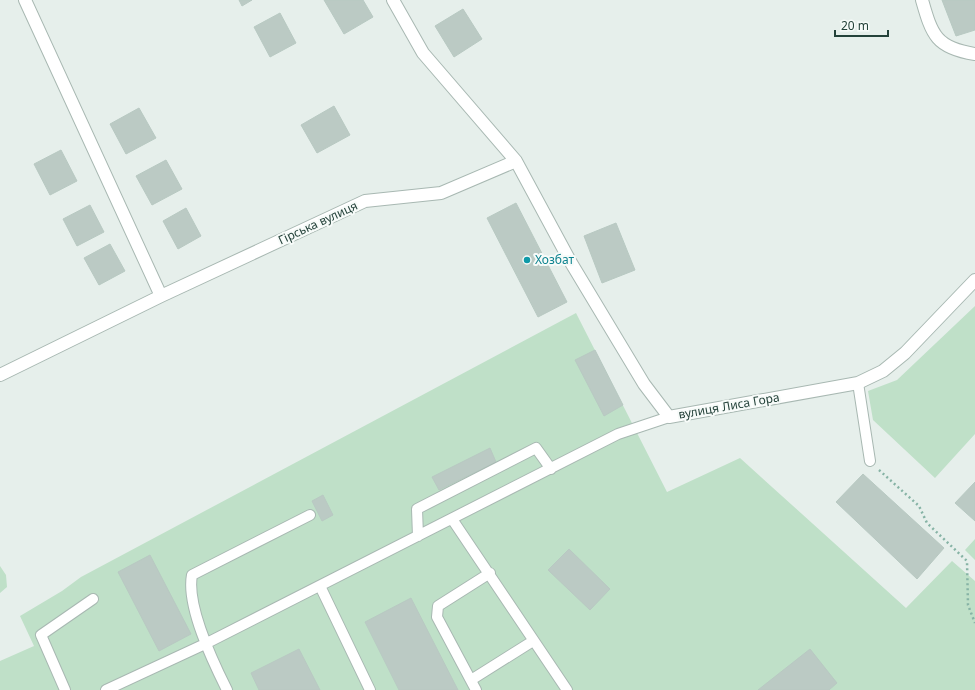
<svg xmlns="http://www.w3.org/2000/svg" width="975" height="690" font-family="'Noto Sans',sans-serif">
<style>
.green{fill:#bfe0c8}
.building{fill:#bbcac4;stroke:#b8c9c2}
.lines{fill:none;stroke-linecap:round;stroke-linejoin:round}
.service-casing{stroke:#a8b8b2;stroke-width:12}
.minor-casing{stroke:#a8b8b2;stroke-width:14}
.path{stroke:#86b3a5;stroke-width:2.5;stroke-dasharray:2 3;stroke-linecap:butt}
.service{stroke:#fff;stroke-width:10}
.minor{stroke:#fff;stroke-width:12}
.culture-dot{fill:#0f9aa8;stroke:#f7fbf9;stroke-width:1.5}
.labels{text-anchor:middle;stroke-width:4;stroke-linejoin:round;paint-order:stroke}
.street-label{font-size:12px;fill:#24423a;stroke:#f7fbf9}
.culture-label{font-size:12px;fill:#0d838f;stroke:#f7fbf9;text-anchor:start}
</style>
<rect width="100%" height="100%" fill="#e6efeb"/>
<!-- green -->
<path class="green" d="M975,306V434L935,478L873,420L868,391L897,380Z
M576,313L667,492L740,458L906,608L952,561L975,581V690H0V661L34,646L20,616L62,591L81,577Z
M975,539V560L965,550Z
M0,566L6,575L7,587L0,593Z"/>
<!-- building -->
<path class="building" d="M239,0H252L242,6Z
M324,0H363L373,17L344,34Z
M942,0H975V30L956,36Z
M463,9L482,39L454,57L435,26Z
M280,13L296,43L270,57L254,27Z
M334,106L350,135L317,153L301,125Z
M139,108L156,138L126,154L110,124Z
M61,150L77,181L50,195L34,164Z
M166,160L182,189L152,205L136,176Z
M516,203L567,302L538,317L487,218Z
M90,205L104,232L77,246L63,219Z
M186,208L201,236L178,249L163,221Z
M616,223L635,270L602,283L584,236Z
M110,244L125,271L99,285L84,258Z
M595,350L623,405L604,416L575,360Z
M490,448L496,462L439,490L432,477Z
M863,474L944,548L917,579L836,502Z
M975,482V521L955,503Z
M323,495L333,515L322,521L312,501Z
M569,549L610,589L590,610L548,570Z
M150,555L191,634L159,651L118,572Z
M411,598L458,690H399L365,622Z
M299,649L320,690H259L251,673Z
M810,649L837,683L829,690H758Z"/>
<g class="lines">
<defs>
<path id="service" d="M858,383L870,461
M452,519L567,690
M418,536L417,509L536,448L551,469
M320,586L370,690
M471,680L533,641
M65,690L41,635L93,599
M106,690L205,644L618,434L669,417
M227,690C213,662 186,606 192,575L310,515
M476,690L437,617L438,606L490,573"/>
<path id="minor" d="M25,0L161,296
M393,0L423,53L516,161L570,261L644,384L669,417L858,383L883,371L905,353L975,280
M922,0C932,35 936,48 975,54
M0,375L161,296L365,201L441,193L516,161"/>
</defs>
<!-- service casing -->
<use href="#service" class="service-casing"/>
<!-- minor casing -->
<use href="#minor" class="minor-casing"/>
<!-- path -->
<path class="path" d="M879,470L919,506L927,523L967,561L968,605L975,623"/>
<!-- service -->
<use href="#service" class="service"/>
<!-- minor -->
<use href="#minor" class="minor"/>
</g>
<!-- markers -->
<circle class="culture-dot" cx="527" cy="260" r="4"/>
<g class="labels">
<!-- street labels -->
<g class="street-label">
<text transform="translate(318 223) rotate(-25)" y="4">Гірська вулиця</text>
<text transform="translate(729 406) rotate(-10)" y="4">вулиця Лиса Гора</text>
</g>
<!-- culture labels -->
<g class="culture-label">
<text x="535" y="264">Хозбат</text>
</g>
</g>
<!-- scale -->
<path d="M835 30v6h53v-6" fill="none" stroke="#24423a" stroke-width="2"/>
<text x="841" y="30" font-size="12" fill="#24423a" stroke="#f7fbf9" stroke-width="3" paint-order="stroke">20 m</text>
</svg>
